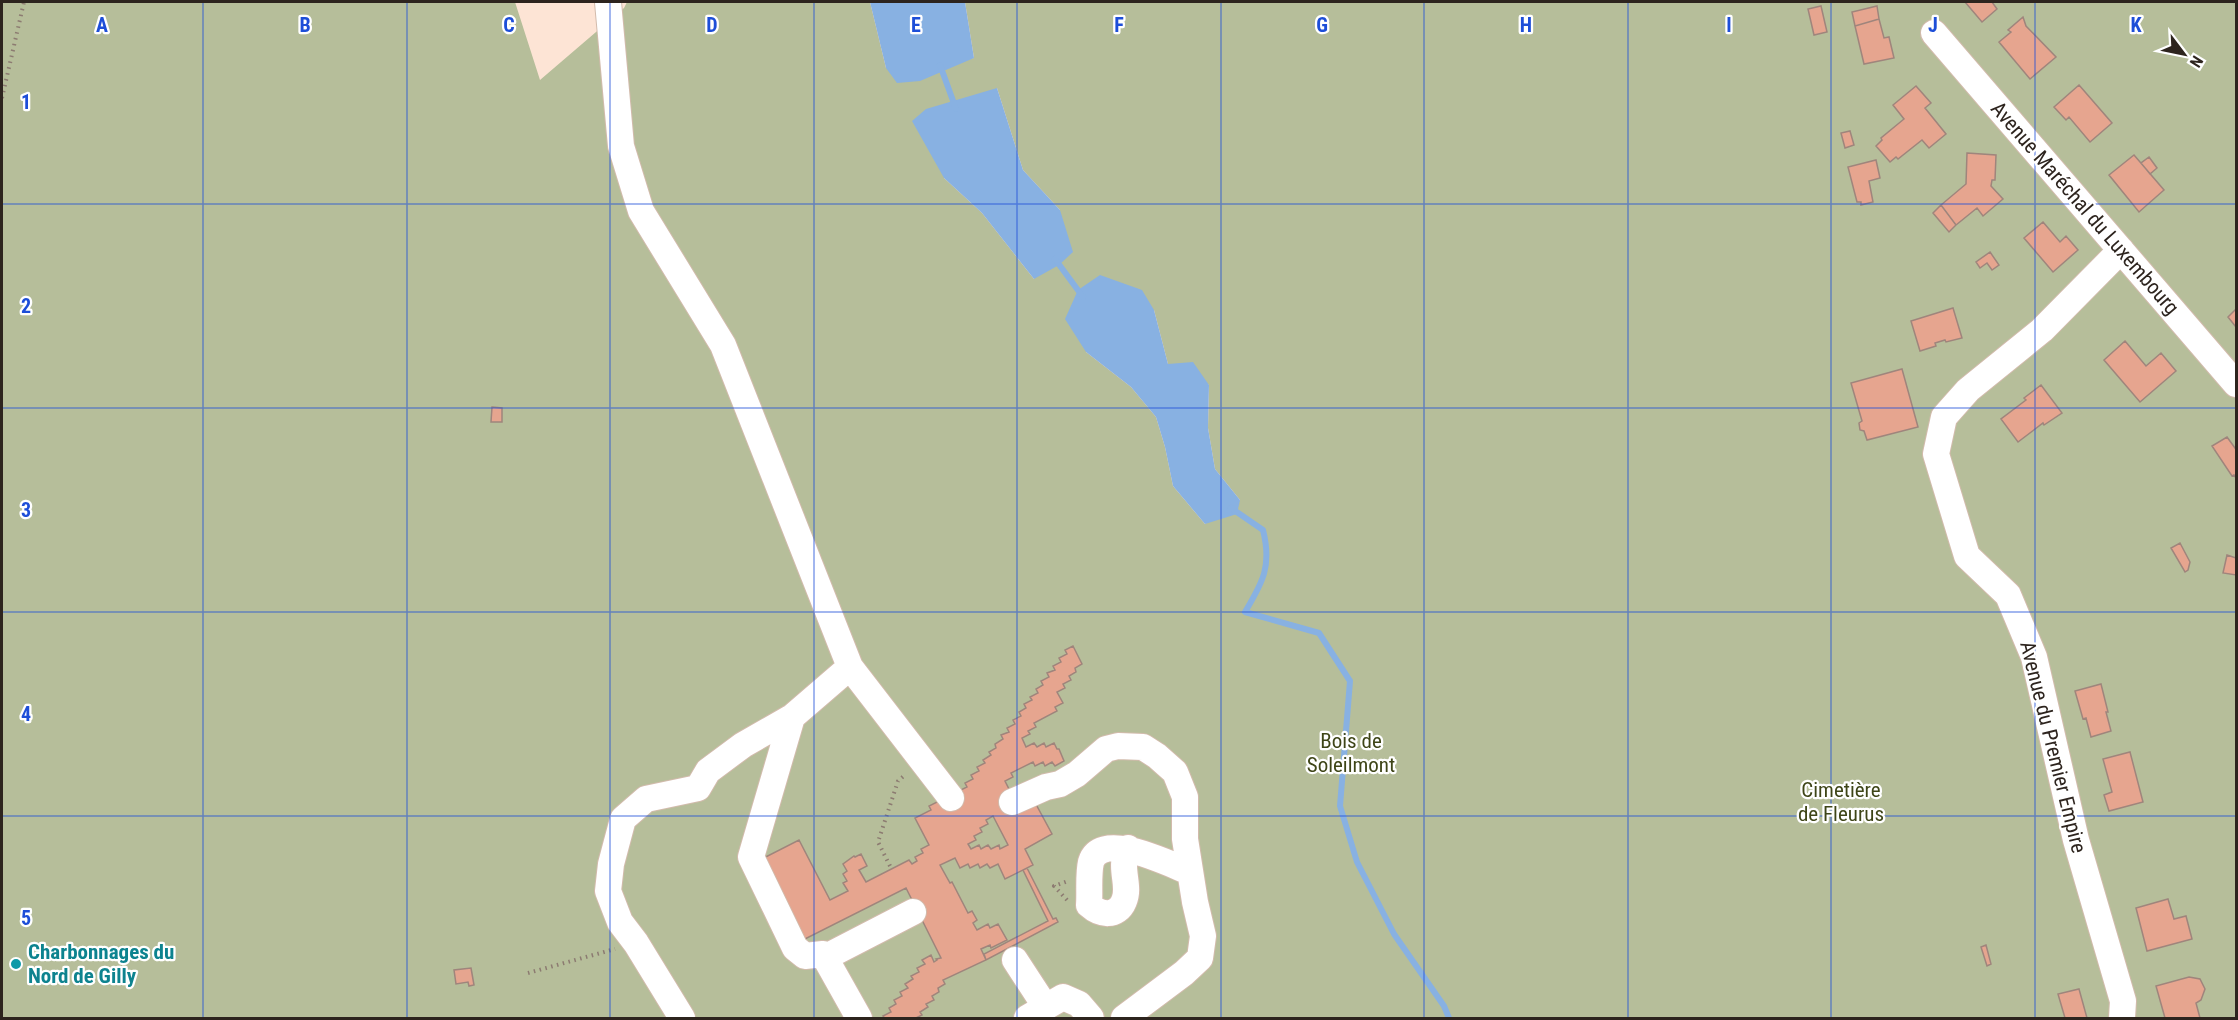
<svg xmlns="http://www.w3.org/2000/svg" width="2238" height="1020" font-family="'Roboto Condensed',sans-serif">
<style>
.green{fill:#b6be9a;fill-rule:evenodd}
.water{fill:#88b1e2}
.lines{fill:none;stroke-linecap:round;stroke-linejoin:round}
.stream{stroke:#88b1e2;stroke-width:6}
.building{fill:#e6a58f;stroke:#9f857c;stroke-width:1.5;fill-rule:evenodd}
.minor-casing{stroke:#d2bbac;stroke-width:28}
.path{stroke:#8c7b71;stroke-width:4;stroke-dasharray:1.5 4.5;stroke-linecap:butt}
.minor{stroke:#fff;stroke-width:26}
.grid{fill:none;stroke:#1d4ed8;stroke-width:1.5;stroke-opacity:0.55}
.culture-dot{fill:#0f9aa8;stroke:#fff;stroke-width:2}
.labels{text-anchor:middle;stroke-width:4.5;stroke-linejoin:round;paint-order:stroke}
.street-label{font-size:21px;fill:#2d241e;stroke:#fff}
.park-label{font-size:21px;fill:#3e4517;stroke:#fff}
.culture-label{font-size:21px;font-weight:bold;fill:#0d838f;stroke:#fff;text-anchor:start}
.grid-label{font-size:20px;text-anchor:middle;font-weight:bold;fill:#1d4ed8;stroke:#fff;stroke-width:4.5;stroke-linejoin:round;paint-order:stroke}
</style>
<rect width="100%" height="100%" fill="#fde4d5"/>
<!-- green -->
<path class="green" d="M2,2H515L540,80L624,8L627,2H870L886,68L974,58L965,2H2236V1018H2ZM997,88L1023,170L1060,210L1034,279L982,213L944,178ZM1154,310L1168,364L1209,385L1208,428L1215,469L1240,500L1205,524L1173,486L1165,447L1156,417L1131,387L1086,352Z"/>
<!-- water -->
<path class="water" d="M870,2H965L974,58L920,81L897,83L886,68Z
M997,88L1023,170L1060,210L1073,252L1059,265L1034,279L982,213L944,178L912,121L926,109Z
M1100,275L1142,290L1154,310L1168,364L1193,362L1209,385L1208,428L1215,469L1240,500L1237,514L1205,524L1173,486L1165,447L1156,417L1131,387L1086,352L1065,319L1078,290Z"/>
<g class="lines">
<!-- stream -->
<path class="stream" d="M940,65L956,109
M1055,259L1083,297
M1231,508L1263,530C1272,566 1263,582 1245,612L1319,633L1350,681L1340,806L1357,862L1394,934L1444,1006L1449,1018"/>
</g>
<!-- building -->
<path class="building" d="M1965,2H1992L1997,9L1982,22Z
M1821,6L1827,32L1814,35L1808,9Z
M1877,6L1879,19L1855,26L1852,12Z
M2023,17L2026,26L2056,57L2030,79L1999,42L2011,32L2008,30Z
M1879,19L1884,38L1889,37L1894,58L1864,64L1855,26Z
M2079,85L2112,123L2090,142L2069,117L2066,120L2054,107Z
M1916,86L1931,103L1925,108L1946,134L1929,148L1922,140L1898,159L1896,157L1890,162L1876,146L1882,140L1881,138L1904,119L1893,105Z
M1850,131L1854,145L1845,148L1841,133Z
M1967,153L1996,155L1995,180H1992L1991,186L2003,199L1983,216L1977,208L1956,225L1941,205L1966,184Z
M2134,155L2164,190L2139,212L2109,175Z
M2149,157L2157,168L2150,174L2141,163Z
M1876,160L1880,178L1869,181L1873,202L1861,205V202H1857L1848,167Z
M1941,205L1956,225L1949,232L1933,213Z
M2043,222L2060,242L2066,236L2078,250L2053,272L2024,238Z
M1990,252L1999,265L1992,270L1987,263L1980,268L1976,262Z
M1953,308L1962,338L1946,342L1945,340L1935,343L1936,346L1920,351L1911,321Z
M2236,309V327L2228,317Z
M2125,341L2146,366L2161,353L2176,371L2140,402L2104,360Z
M1902,369L1918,427L1867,440L1864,431L1860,430L1859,423L1862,421L1851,383Z
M2041,385L2062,413L2044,425L2043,423L2018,442L2001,419L2026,400L2024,398Z
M492,407L502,408V422H491Z
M2227,437L2235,448L2236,447V478L2234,475L2232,476L2212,446Z
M2180,543L2190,562L2188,570L2185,572L2171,548Z
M2236,554V575L2223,573L2227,555L2236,558Z
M1073,646L1082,664L1075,668L1076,672L1069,676L1071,680L1063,684L1065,688L1057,692L1063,703L1055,707L1057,711L1034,723L1036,727L1028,731L1030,734L1022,738L1026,747L1034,743L1037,747L1044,743L1046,747L1054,743L1057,749H1059L1064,761L1055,766L1052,762L1045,766L1043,762L1035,766L1033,762L1011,773L1013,777L1005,781L1011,793L1032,797L1052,834L1025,849L1033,865L1005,879L998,864L990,868L987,864L980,868L978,864L970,868L968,864L960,868L955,858L940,865L950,883L952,882L968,913L972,911L977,920L973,923L977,930L988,924L990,928L998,924L1007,940L991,948L990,945L981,949L986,960L943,980L945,984L938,988L939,992L932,996L934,1000L926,1004L928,1007L920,1012L922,1015L916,1018H885L883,1016L891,1012L889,1008L896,1004L894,1000L902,996L900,992L908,988L905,984L913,979L911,976L919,972L917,968L925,964L922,960L931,955L934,962L937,960L936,959L941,958L906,888L799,942L758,861L799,840L830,900L848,891L843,883L847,881L843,874L847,871L843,864L854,856L855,857L861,854L867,866L859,870L866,882L909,860L912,864L917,861L915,857L923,853L921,849L929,845L915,818L931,810L929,806L967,787L965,783L973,779L971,775L979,771L977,767L985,763L983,760L991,755L989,752L996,748L995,744L1003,739L1001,735L1009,732L1007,728L1015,724L1013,720L1021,716L1019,712L1026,708L1024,704L1032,700L1030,697L1038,693L1036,689L1043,685L1041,681L1049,677L1047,673L1055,670L1053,666L1061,662L1059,658L1067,654L1065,650ZM993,816L1008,845L1000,849L999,845L991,849L988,845L981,849L979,845L971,849L968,844L976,840L974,836L982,832L980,828L988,824L986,820Z
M2101,684L2108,712H2106L2111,731L2091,737L2086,718L2083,719L2075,691Z
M2130,752L2143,802L2109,811L2104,795L2112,792L2103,759Z
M1027,868L1053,919L1056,918L1058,922L986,960L984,954L1048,921L1023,870Z
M2168,899L2174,919L2186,916L2192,939L2147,951L2136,908Z
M1986,945L1991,964L1987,966L1981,947Z
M471,968L474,985L469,986L468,982L456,984L454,970Z
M2189,977L2200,979L2205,989L2201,1000L2196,1003L2200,1018H2165L2156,986Z
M2079,989L2087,1018H2065L2058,994Z"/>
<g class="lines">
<defs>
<path id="minor" d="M608,2L621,146L641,211L723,345L850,667L951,798
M1934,33L2236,384
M2121,250L2042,330L1968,390L1944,417L1936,454L1967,556L2008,595L2034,657L2076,840L2123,1001L2122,1018
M850,667L792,717L751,857L795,948L805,956L823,954L859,1018
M1012,802L1046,787L1060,784L1077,774L1106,749L1118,746L1143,747L1157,756L1175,772L1185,797V839L1195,902L1203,936L1200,958L1184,973L1124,1018
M1128,848C1118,869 1131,885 1124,901C1117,918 1100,915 1089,905C1090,892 1088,875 1091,862C1101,829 1171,865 1190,872
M824,958L913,912
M1015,960L1045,1006
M682,1018L636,943L620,922L608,891L611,864L623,819L646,799L698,788L708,771L743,745L792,717
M1027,1018L1063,997L1079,1004L1091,1018"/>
</defs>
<!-- minor casing -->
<use href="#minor" class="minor-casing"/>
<!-- path -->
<path class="path" d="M2,98L24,2
M890,866L878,842L898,781L906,774
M1067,900L1054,886L1068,881
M528,973L615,949"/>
<!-- minor -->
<use href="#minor" class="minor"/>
</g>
<!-- grid -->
<path class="grid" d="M203,2V1018M407,2V1018M610,2V1018M814,2V1018M1017,2V1018M1221,2V1018M1424,2V1018M1628,2V1018M1831,2V1018M2035,2V1018M2,204H2236M2,408H2236M2,612H2236M2,816H2236"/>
<!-- markers -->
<circle class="culture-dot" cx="16" cy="964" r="6"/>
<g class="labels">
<!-- street labels -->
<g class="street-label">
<text transform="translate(2085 208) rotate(49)" y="7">Avenue Maréchal du Luxembourg</text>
<text transform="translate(2053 747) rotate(76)" y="7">Avenue du Premier Empire</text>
</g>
<!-- park labels -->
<g class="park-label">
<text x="1351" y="748">Bois de<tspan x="1351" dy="24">Soleilmont</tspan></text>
<text x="1841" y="797">Cimetière<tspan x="1841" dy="24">de Fleurus</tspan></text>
</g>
<!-- culture labels -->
<g class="culture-label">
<text x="28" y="959">Charbonnages du<tspan x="28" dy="24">Nord de Gilly</tspan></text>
</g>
</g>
<g class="grid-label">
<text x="102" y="32">A</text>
<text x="305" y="32">B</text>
<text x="509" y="32">C</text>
<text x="712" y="32">D</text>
<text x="916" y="32">E</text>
<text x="1119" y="32">F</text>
<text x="1322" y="32">G</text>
<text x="1526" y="32">H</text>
<text x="1729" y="32">I</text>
<text x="1933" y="32">J</text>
<text x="2136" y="32">K</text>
<text x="26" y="109">1</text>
<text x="26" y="313">2</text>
<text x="26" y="517">3</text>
<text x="26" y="721">4</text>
<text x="26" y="925">5</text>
</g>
<!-- border -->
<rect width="2238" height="1020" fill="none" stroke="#2d241e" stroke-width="6"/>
<!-- north arrow -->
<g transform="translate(2184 54) rotate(122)" stroke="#ffffff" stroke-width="4.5" paint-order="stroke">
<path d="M0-4.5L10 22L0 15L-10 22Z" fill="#2d241e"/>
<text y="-9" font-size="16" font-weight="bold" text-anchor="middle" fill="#2d241e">N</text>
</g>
</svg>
